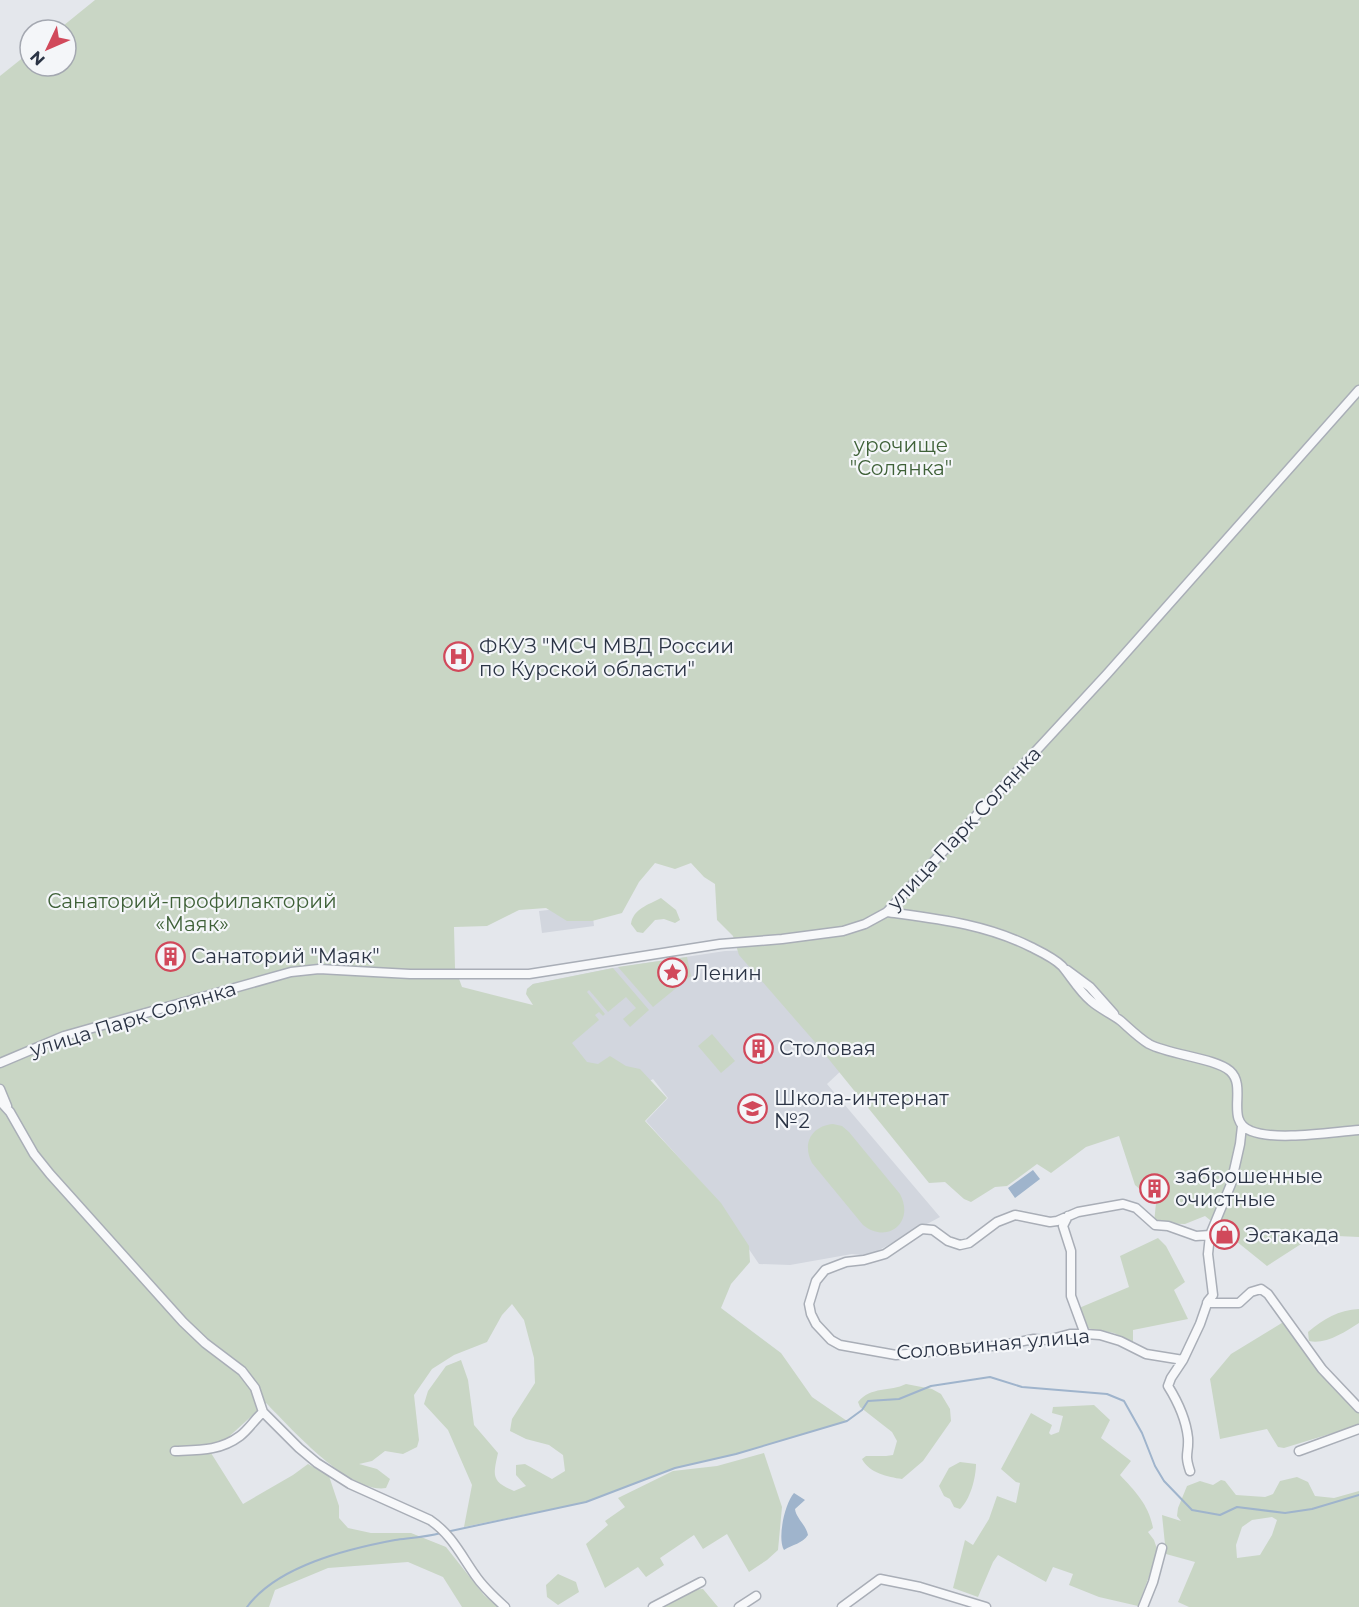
<svg xmlns="http://www.w3.org/2000/svg" width="1359" height="1607" font-family="Montserrat,sans-serif">
<style>
.built{fill:#d2d6de}
.green{fill:#c9d6c5;fill-rule:evenodd}
.water{fill:#9fb4cc}
.lines{fill:none;stroke-linecap:round;stroke-linejoin:round}
.stream{stroke:#9fb4cc;stroke-width:2}
.street-casing{stroke:#a9aeb7;stroke-width:11}
.street{stroke:#f7f8fa;stroke-width:8}
.labels{text-anchor:middle;stroke-width:4.5;stroke-linejoin:round;paint-order:stroke}
.park-label{font-size:20px;fill:#3f6138;stroke:#f4f6f9}
.poi-label{font-size:20px;fill:#2b3445;stroke:#f4f6f9;text-anchor:start}
.street-label{font-size:20px;fill:#2b3445;stroke:#f4f6f9}
</style>
<rect width="100%" height="100%" fill="#e4e7ec"/>
<!-- built -->
<path class="built" d="M576,907L592,909L594,926L542,933L539,911Z
M753,950L844,1068L827,1084L940,1217L868,1256L852,1254L790,1265L759,1264L710,1192L646,1121L668,1098L653,1079L620,1097H611L527,989L533,984L613,968L725,951Z"/>
<!-- green -->
<path class="green" d="M95,0H1359V1237L1315,1235L1267,1266L1205,1216L1185,1224L1154,1223L1156,1203L1135,1185L1119,1136L1086,1147L1051,1173L1037,1164L1007,1186L995,1187L971,1202L964,1199L945,1182L929,1183L814,1041L739,955L733,936L717,920L715,884L704,877L691,863L675,869L655,863L639,882L622,913L592,921H567L546,908L519,910L487,926L454,927L455,968L462,987L533,1005L526,994L527,989L533,984L613,968L649,1010L630,1027L623,1019L636,1008L626,997L608,1012L589,990L587,992L605,1014L603,1016L599,1012L595,1015L599,1020L572,1043L587,1062L598,1064L610,1056L626,1066L640,1069L667,1098L645,1121L721,1203L749,1246L750,1262L731,1284L721,1308L781,1353L812,1397L847,1421L736,1454L675,1468L586,1502L464,1527L472,1485L448,1430L424,1404L428,1391L446,1366L461,1360L468,1380L474,1425L498,1453C493,1476 491,1481 514,1491L526,1486L516,1475V1465L525,1464L552,1479L565,1471L563,1455L549,1445L526,1439L510,1431L512,1419L535,1383L534,1358L524,1320L512,1304L502,1315L487,1342L454,1355L432,1369L414,1395L419,1440L417,1447L403,1454L385,1451L372,1461L359,1464L377,1469L390,1479L386,1488C349,1494 291,1428 266,1403L211,1453L243,1504L293,1475L308,1464L329,1476L339,1506V1518L348,1528L371,1533H411L446,1547L484,1595L498,1607H462L443,1577L408,1562L328,1568L275,1590L269,1607H0V76L30,52V66H66V30H58Z
M661,898L676,910L680,920L675,923L664,919L655,920L643,933L637,932L631,924C633,909 648,905 661,898Z
M687,957L691,976L653,1007L618,967Z
M712,1034L735,1061L721,1073L698,1046Z
M833,1124L842,1126L849,1132L900,1194C915,1222 888,1245 863,1225L812,1163C802,1144 811,1126 833,1124Z
M1158,1238L1166,1246L1185,1282L1174,1290L1188,1319L1133,1330V1343L1114,1333L1087,1328L1079,1308L1129,1287L1120,1256Z
M1359,1309V1323C1345,1332 1325,1345 1309,1341L1308,1332C1324,1319 1338,1310 1359,1309Z
M1285,1321L1298,1338L1316,1368L1359,1413V1425L1284,1448L1278,1447L1267,1429L1220,1439L1210,1379L1231,1354Z
M906,1384L932,1389L941,1394L950,1409L951,1421L923,1461L902,1479C888,1477 869,1473 862,1459L866,1456H886L893,1455L897,1441L892,1432L860,1407L858,1402C871,1386 890,1392 906,1384Z
M1094,1405L1110,1420L1101,1438L1131,1461L1120,1475C1135,1491 1149,1505 1153,1528L1148,1532L1154,1540L1158,1552L1138,1606L1099,1597L1069,1585L1073,1574L1053,1567L1046,1582L998,1555L993,1562L978,1597L953,1588L965,1540L973,1545L989,1519L997,1496L1016,1503L1020,1483L1016,1482L1001,1469L1031,1413L1052,1425L1049,1433L1051,1435L1059,1432L1063,1416L1052,1413L1053,1407Z
M764,1453L782,1507L778,1550L767,1560L749,1572L727,1534L703,1549L694,1535L660,1558L664,1565L646,1577L638,1567L605,1588L586,1544L608,1525L605,1521L625,1507L618,1498L673,1471L717,1466Z
M960,1462L976,1464C976,1478 970,1500 960,1509L954,1507L950,1499L944,1496L939,1486L949,1468Z
M1297,1477L1308,1482L1315,1496L1334,1498L1359,1491V1607H1189L1178,1602L1195,1562L1166,1554L1162,1515L1181,1521L1177,1516L1178,1508L1187,1486L1200,1481L1213,1485L1221,1480L1225,1481L1236,1495L1265,1497L1273,1494L1280,1481ZM1272,1517L1277,1520L1272,1535L1260,1555L1237,1558L1236,1545L1242,1527L1252,1520Z
M558,1574L576,1582L579,1592L558,1605L547,1597L546,1585Z
M703,1589L718,1607H662L689,1590Z"/>
<!-- water -->
<path class="water" d="M1033,1170L1040,1179L1015,1198L1008,1188Z
M794,1493L805,1500L795,1509C796,1518 806,1525 808,1535C802,1544 793,1544 784,1550C777,1538 785,1503 794,1493Z"/>
<g class="lines">
<!-- stream -->
<path class="stream" d="M446,1532L586,1502L675,1468L736,1454L847,1421L862,1410L868,1401L899,1399L931,1386L990,1377L1022,1387L1107,1394L1124,1401L1142,1433L1155,1466L1164,1481L1192,1510L1220,1515L1237,1507L1285,1513L1312,1509L1359,1495
M247,1607C277,1566 347,1549 395,1540C410,1538 426,1537 441,1533"/>
<defs>
<path id="street" d="M887,912C938,919 985,924 1031,947C1041,952 1054,958 1062,966C1072,978 1079,991 1091,1001C1100,1009 1112,1014 1121,1021C1130,1029 1139,1038 1149,1044C1170,1055 1215,1058 1230,1071C1248,1087 1224,1121 1251,1131C1276,1141 1331,1132 1359,1130
M1067,970L1090,987L1114,1014
M0,1063L64,1036L291,972L319,969L410,974H529L720,944L782,939L843,931L865,924L887,912L1107,674L1359,390
M0,1089L7,1106
M0,1101L10,1112L34,1154L50,1174L183,1322L205,1343L242,1371L255,1388L263,1412L299,1448L317,1463L350,1484L430,1520C451,1534 461,1555 475,1575C483,1587 495,1598 505,1607
M1068,1216L1063,1226L1071,1251V1296L1085,1334
M1207,1303H1239L1251,1292L1261,1289L1268,1294L1322,1369L1359,1408
M1183,1360L1200,1324L1208,1301L1213,1295L1208,1254L1210,1235L1231,1184L1240,1144L1242,1126
M175,1451C199,1450 220,1451 240,1436C249,1429 255,1419 263,1412
M1299,1451L1359,1429
M1190,1471C1184,1453 1189,1454 1188,1438C1186,1419 1178,1402 1168,1386L1171,1378L1183,1360L1146,1354L1120,1341L1100,1335L1085,1334H1070L1048,1340L1034,1339L1003,1345L896,1355L840,1345L831,1340L816,1324L811,1314L809,1304L816,1281L825,1270L846,1262L864,1260L885,1254L922,1229L933,1230L948,1241L960,1245L969,1243L997,1222L1015,1215L1050,1222L1057,1221L1078,1212L1123,1204L1136,1208L1155,1225L1168,1226L1196,1236L1210,1235
M653,1607L701,1582
M739,1607L756,1596
M842,1607L880,1579L920,1587L986,1607
M1143,1607L1153,1582L1162,1548"/>
</defs>
<!-- street casing -->
<use href="#street" class="street-casing"/>
<!-- street -->
<use href="#street" class="street"/>
</g>
<!-- icons -->
<defs>
<symbol id="hospital-ring" viewBox="-11 -11 22 22"><circle r="9.5" fill="#f4f6f9" stroke="#d1495b" stroke-width="1.5"/><path d="M-5-5h3v3.5h4V-5h3V5h-3V1.5h-4V5h-3Z" fill="#d1495b"/></symbol>
<symbol id="building-ring" viewBox="-11 -11 22 22"><circle r="9.5" fill="#f4f6f9" stroke="#d1495b" stroke-width="1.5"/><path d="M-4-6H4V6H1V3H-1V6H-4ZM-2.5-4.3h1.7v1.8h-1.7ZM.8-4.3h1.7v1.8H.8ZM-2.5-1h1.7V.8h-1.7ZM.8-1h1.7V.8H.8Z" fill="#d1495b"/></symbol>
<symbol id="sight-ring" viewBox="-11 -11 22 22"><circle r="9.5" fill="#f4f6f9" stroke="#d1495b" stroke-width="1.5"/><path d="M0-6L1.8-2.2L6-1.7L2.9 1.2L3.7 5.4L0 3.3L-3.7 5.4L-2.9 1.2L-6-1.7L-1.8-2.2Z" fill="#d1495b"/></symbol>
<symbol id="school-ring" viewBox="-11 -11 22 22"><circle r="9.5" fill="#f4f6f9" stroke="#d1495b" stroke-width="1.5"/><path d="M0-5L7-2L0 1L-7-2ZM-4 1L0 2.5L4 1V4Q0 6-4 4Z" fill="#d1495b"/></symbol>
<symbol id="shop-ring" viewBox="-11 -11 22 22"><circle r="9.5" fill="#f4f6f9" stroke="#d1495b" stroke-width="1.5"/><path d="M-5-2.5h2.3a2.7 3.5 0 0 1 5.4 0H5L5.5 6h-11ZM-1.5-2.5h3a1.5 2.3 0 0 0-3 0Z" fill="#d1495b"/></symbol>
</defs>
<g fill-rule="evenodd">
<use href="#hospital-ring" x="442" y="640" width="33" height="33"/>
<use href="#building-ring" x="154" y="940" width="33" height="33"/>
<use href="#sight-ring" x="656" y="956" width="33" height="33"/>
<use href="#building-ring" x="742" y="1032" width="33" height="33"/>
<use href="#school-ring" x="736" y="1092" width="33" height="33"/>
<use href="#building-ring" x="1138" y="1172" width="33" height="33"/>
<use href="#shop-ring" x="1208" y="1218" width="33" height="33"/>
</g>
<g class="labels">
<!-- park labels -->
<g class="park-label">
<text x="901" y="452">урочище<tspan x="901" dy="23">"Солянка"</tspan></text>
<text x="192" y="908">Санаторий-профилакторий<tspan x="192" dy="23">«Маяк»</tspan></text>
</g>
<!-- poi labels -->
<g class="poi-label">
<text x="479" y="653">ФКУЗ "МСЧ МВД России<tspan x="479" dy="23">по Курской области"</tspan></text>
<text x="191" y="963">Санаторий "Маяк"</text>
<text x="693" y="980">Ленин</text>
<text x="779" y="1055">Столовая</text>
<text x="774" y="1105">Школа-интернат<tspan x="774" dy="23">№2</tspan></text>
<text x="1175" y="1183">заброшенные<tspan x="1175" dy="23">очистные</tspan></text>
<text x="1245" y="1242">Эстакада</text>
</g>
<!-- street labels -->
<g class="street-label">
<text transform="translate(964 828) rotate(-47)" y="7">улица Парк Солянка</text>
<text transform="translate(133 1019) rotate(-17)" y="7">улица Парк Солянка</text>
<text transform="translate(993 1344) rotate(-5)" y="7">Соловьиная улица</text>
</g>
</g>
<!-- north arrow -->
<g transform="translate(48 48) rotate(226)"><circle r="28" fill="#f4f6f9" stroke="#a4a8b1" stroke-width="1.5"/>
<path d="M0-4.5L10 22L0 15L-10 22Z" fill="#d1495b"/>
<text y="-9" font-size="16" font-weight="bold" text-anchor="middle" fill="#2b3445">N</text>
</g>
</svg>
